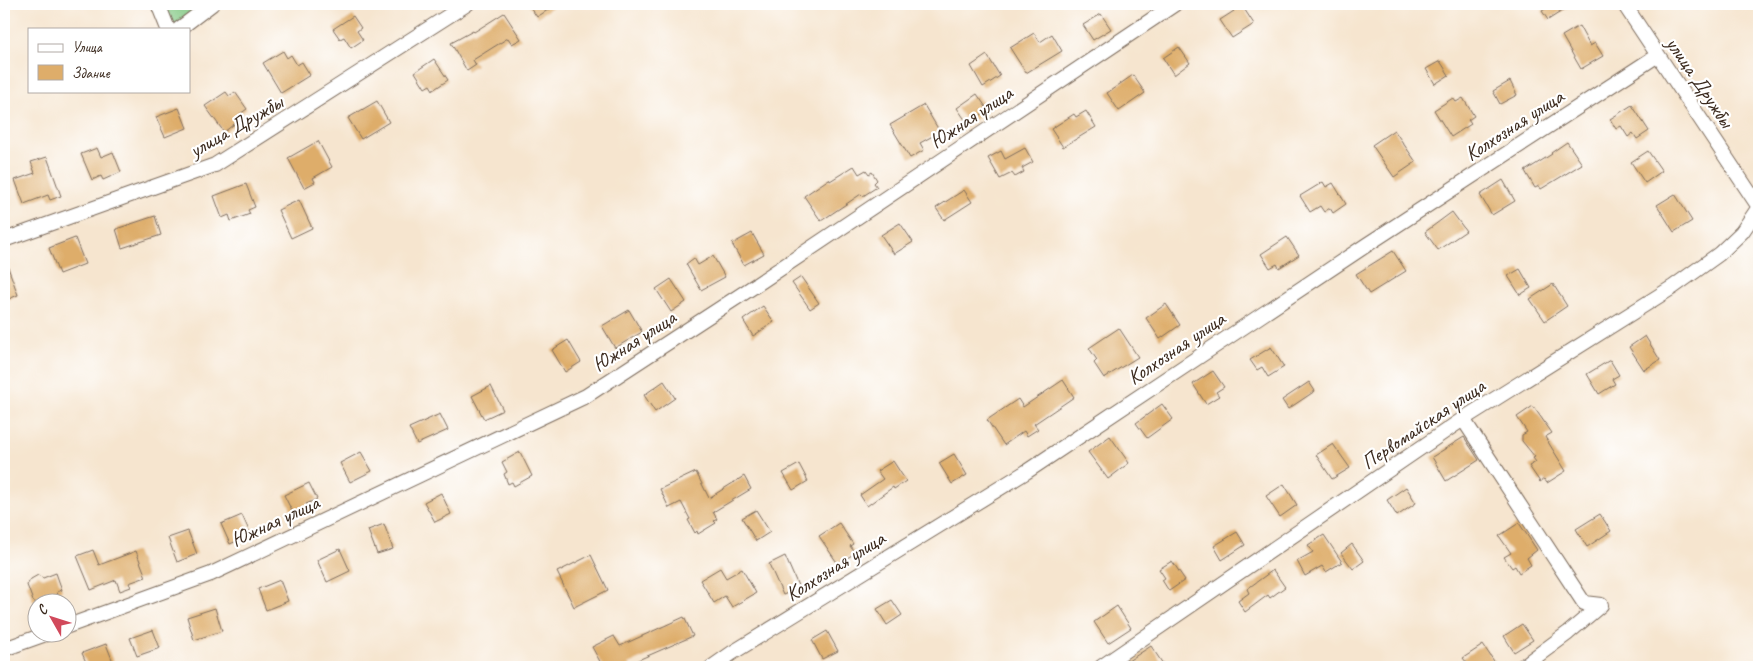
<svg xmlns="http://www.w3.org/2000/svg" width="1763" height="671" font-family="Caveat,sans-serif">
<style>
.green{fill:#82c883;stroke:#5e7950}
.building{fill:#dead6a}
.lines{fill:none;stroke-linecap:round;stroke-linejoin:round}
.street-casing{stroke:#7c6b5c;stroke-width:16}
.street{stroke:#fff;stroke-width:14}
.labels{text-anchor:middle;stroke-width:4.5;stroke-linejoin:round;paint-order:stroke}
.street-label{font-size:21px;fill:#3b2a1e;stroke:#fff}
</style>
<rect width="100%" height="100%" fill="#fff"/>
<filter id="ink" filterUnits="userSpaceOnUse"><feTurbulence type="fractalNoise" baseFrequency=".02" numOctaves="2"/><feDisplacementMap in="SourceGraphic" scale="10" xChannelSelector="R" yChannelSelector="G"/><feConvolveMatrix kernelMatrix="1 2 1 2 8 2 1 2 1" color-interpolation-filters="sRGB"/></filter>
<filter id="wash" filterUnits="userSpaceOnUse"><feTurbulence type="fractalNoise" baseFrequency=".0096" numOctaves="4" result="noise"/><feDisplacementMap in="SourceGraphic" scale="20" xChannelSelector="R" yChannelSelector="G"/><feGaussianBlur stdDeviation="1.12" result="paint"/><feColorMatrix in="noise" values="0 0 0 0 0 0 0 0 0 0 0 0 0 0 0 0 0 1.4 0 .05"/><feComposite in="paint" operator="in"/></filter>
<g filter="url(#wash)">
<rect width="100%" height="100%" fill="#f6e5cf"/>
<!-- green -->
<path class="green" d="M158,4H212L168,29Z"/>
<g id="blocks">
<!-- building -->
<path class="building" d="M528,4H557L537,17Z
M1229,4H1241L1254,24L1232,38L1220,20L1234,11Z
M1553,4H1573L1548,20L1542,11Z
M504,13L521,39L512,44L508,38L473,60L476,65L467,71L451,43L473,31L474,32Z
M1101,14L1111,29L1093,40L1083,25Z
M353,16L361,28L357,31L363,40L351,48L344,37L340,39L333,29Z
M1579,26L1590,46L1595,43L1603,56L1581,69L1562,36Z
M1034,33L1040,42L1052,34L1062,51L1026,73L1010,48Z
M1179,47L1190,63L1174,75L1163,58Z
M283,51L287,58L291,55L297,65L302,62L310,75L281,93L263,63Z
M987,55L1000,76L983,87L971,66Z
M434,59L448,80L433,90L430,85L425,88L415,72Z
M1440,61L1449,75L1435,84L1426,69Z
M1133,75L1145,93L1119,111L1107,93Z
M1510,81L1517,95L1500,104L1493,91Z
M226,92L229,96L235,92L247,109L240,114L242,118L224,132L205,106Z
M977,94L988,110L968,124L957,108Z
M1453,98L1456,102L1463,98L1474,116L1468,120L1471,124L1451,137L1434,110Z
M377,101L389,122L361,139L348,118Z
M924,105L940,132L920,143L924,150L910,158L890,125Z
M1632,105L1649,131L1637,139L1633,133L1628,137L1621,126L1616,129L1610,119Z
M179,108L187,128L165,137L156,117Z
M1086,111L1096,127L1063,147L1051,129L1074,114L1076,117Z
M1394,130L1416,162L1394,177L1372,145Z
M318,141L332,167L313,178L315,182L304,188L288,158Z
M1567,142L1582,164L1541,189L1539,186L1535,188L1525,171L1552,154L1551,153Z
M97,148L101,157L113,152L121,172L103,180L101,176L92,180L81,154Z
M1025,148L1033,162L1022,168L1024,172L1015,177L1012,173L1000,179L988,158L1001,151L1005,159Z
M1648,151L1662,171L1645,183L1631,162Z
M47,157L61,196L50,200L48,195L24,204L15,180L35,173L31,162Z
M854,166L859,174L866,170L869,174L872,172L877,180L874,183L877,187L863,196L861,194L821,221L804,196L829,179L830,181Z
M1503,180L1515,201L1492,215L1480,195Z
M1323,182L1326,187L1333,183L1346,204L1333,213L1330,208L1324,212L1320,206L1310,212L1300,196Z
M246,184L255,207L248,210L250,214L231,221L229,215L222,218L214,196Z
M964,190L972,202L944,220L936,208Z
M1675,194L1692,221L1674,232L1657,205Z
M299,200L312,228L291,238L278,210Z
M1452,212L1466,231L1438,250L1425,232Z
M155,216L161,235L122,248L116,229Z
M900,223L913,242L894,254L881,235Z
M752,233L764,254L744,265L732,244Z
M1287,237L1299,255L1279,268L1277,264L1270,268L1261,254Z
M75,238L85,264L59,274L49,248Z
M1393,251L1406,271L1369,294L1356,274Z
M713,256L725,277L701,290L686,264L694,258L698,265Z
M5,259L18,295L4,301V260Z
M1520,269L1531,288L1520,295L1508,276Z
M801,277L819,303L810,309L792,283Z
M671,279L686,302L671,312L656,289Z
M1553,284L1567,306L1545,321L1530,299Z
M1166,304L1180,325L1160,339L1146,318Z
M763,306L774,322L753,336L743,320Z
M629,310L642,332L615,348L602,326Z
M1119,328L1138,357L1104,378L1094,363L1097,360L1089,348Z
M1645,336L1660,360L1644,370L1629,347Z
M568,340L581,362L565,372L552,350Z
M1271,347L1284,367L1268,377L1262,367L1257,370L1250,360Z
M1610,360L1619,375L1612,379L1615,384L1599,394L1587,374Z
M1213,371L1224,387L1216,392L1219,396L1206,404L1193,384Z
M1063,380L1074,397L1034,424L1038,429L1027,436L1024,431L1004,445L987,420L1018,399L1023,407Z
M664,381L675,398L655,412L644,395Z
M1309,382L1315,391L1288,409L1282,400Z
M491,386L503,410L484,419L472,396Z
M1162,404L1173,419L1147,438L1136,423Z
M1533,406L1552,433L1545,437L1566,471L1547,483L1544,479L1540,482L1529,466L1536,462L1533,458L1535,457L1522,441V435L1527,432L1517,417Z
M440,414L448,430L417,444L409,428Z
M1110,436L1129,463L1108,479L1088,452Z
M1464,437L1479,460L1446,481L1432,457Z
M1333,444L1350,468L1332,479L1316,455Z
M361,452L372,471L350,482L340,463Z
M520,452L532,476L514,486L512,482L508,484L504,474L507,472L502,462Z
M954,454L967,475L952,484L939,463Z
M893,461L906,481L894,489L893,487L867,506L860,495L883,479L877,471Z
M799,464L808,481L793,490L783,473Z
M696,472L709,498L744,476L751,489L713,512L717,519L714,521L716,523L698,534L697,531L695,533L688,520L690,519L681,502L669,508L660,489Z
M309,483L317,499L306,504L307,507L293,513L284,495Z
M1284,484L1297,505L1280,517L1266,496Z
M1406,487L1416,503L1397,516L1387,500Z
M441,493L451,514L435,522L424,502Z
M756,510L770,532L756,541L742,518Z
M1600,514L1611,531L1587,547L1576,529Z
M242,515L251,535L230,544L221,524Z
M839,523L853,544L850,546L855,553L838,564L819,536Z
M1519,523L1537,550L1527,558L1531,565L1519,573L1515,566L1512,568L1504,557L1511,553L1499,536Z
M384,524L393,549L377,554L368,530Z
M188,531L197,554L177,562L168,538Z
M1237,532L1245,545L1222,560L1214,546Z
M1324,535L1342,562L1326,572L1322,566L1305,576L1297,561L1313,552L1308,545Z
M1352,544L1364,561L1353,569L1341,553Z
M340,549L350,571L327,582L317,560Z
M93,550L99,565L136,551L146,577L129,583L131,587L120,591L116,580L91,590L77,556Z
M591,555L608,590L574,607L557,572Z
M785,556L799,588L783,595L769,564Z
M1172,561L1185,580L1169,591L1162,580L1165,578L1159,569Z
M720,568L726,578L742,569L756,593L732,607L725,596L714,603L700,580Z
M1273,570L1285,587L1270,598L1268,595L1245,612L1238,601L1249,593L1247,589Z
M56,573L62,590L57,592L61,604H38L33,601L27,585L31,579L38,575L43,578Z
M280,580L288,601L266,610L258,589Z
M892,600L902,615L887,625L877,609Z
M1117,606L1131,628L1108,643L1094,622Z
M215,608L222,631L194,640L187,617Z
M684,617L693,636L629,664L631,667H603L592,647L614,636L620,646Z
M1522,624L1533,640L1514,652L1504,636Z
M153,630L160,648L137,656L130,638Z
M827,631L838,651L822,659L812,640Z
M106,644L115,667H88L82,653Z
M1483,645L1498,667H1470L1463,658Z
M1151,646L1165,667H1119Z"/>
</g>
</g>
<g filter="url(#ink)">
<use href="#blocks" fill-opacity="0" stroke="#7c6b5c" stroke-width="1"/>
<g class="lines">
<defs>
<path id="street" d="M158,4L168,29
M179,29L212,4
M4,240L215,165L467,4
M1463,419L1584,603L1601,605
M68,626L211,574L586,396L756,285L1175,4
M4,649L46,634
M712,667L732,653L1026,472L1368,244L1658,55
M1101,667L1463,419L1673,287L1719,254L1742,232L1759,207L1624,4
M1522,667L1568,633L1601,605"/>
</defs>
<!-- street casing -->
<use href="#street" class="street-casing"/>
<!-- street -->
<use href="#street" class="street"/>
</g>
</g>
<g class="labels">
<!-- street labels -->
<g class="street-label">
<text transform="translate(1700 82) rotate(56)" y="7">улица Дружбы</text>
<text transform="translate(971 117) rotate(-34)" y="7">Южная улица</text>
<text transform="translate(1514 125) rotate(-33)" y="7">Колхозная улица</text>
<text transform="translate(236 126) rotate(-30)" y="7">улица Дружбы</text>
<text transform="translate(634 341) rotate(-33)" y="7">Южная улица</text>
<text transform="translate(1176 348) rotate(-34)" y="7">Колхозная улица</text>
<text transform="translate(1423 424) rotate(-34)" y="7">Первомайская улица</text>
<text transform="translate(275 521) rotate(-25)" y="7">Южная улица</text>
<text transform="translate(835 566) rotate(-32)" y="7">Колхозная улица</text>
</g>
</g>
<!-- margin -->
<rect width="1763" height="671" fill="none" stroke="#fff" stroke-width="20"/>
<!-- legend -->
<rect x="28" y="28" width="162" height="65" fill="#ffffff" stroke="#b1aaa5"/>
<rect x="38" y="44" width="25" height="8" fill="#ffffff" stroke="#b1aaa5"/>
<text x="72" y="52" font-size="15" fill="#3b2a1e">Улица</text>
<rect x="38" y="65" width="25" height="15" fill="#dead6a" stroke="#b1aaa5"/>
<text x="72" y="78" font-size="15" fill="#3b2a1e">Здание</text>
<!-- north arrow -->
<g transform="translate(52 618) rotate(309)"><circle r="24" fill="#ffffff" stroke="#b1aaa5"/>
<path d="M0-4L9 19L0 12L-9 19Z" fill="#d1495b"/>
<text y="-8" font-size="14" font-weight="bold" text-anchor="middle" fill="#3b2a1e">С</text>
</g>
</svg>
